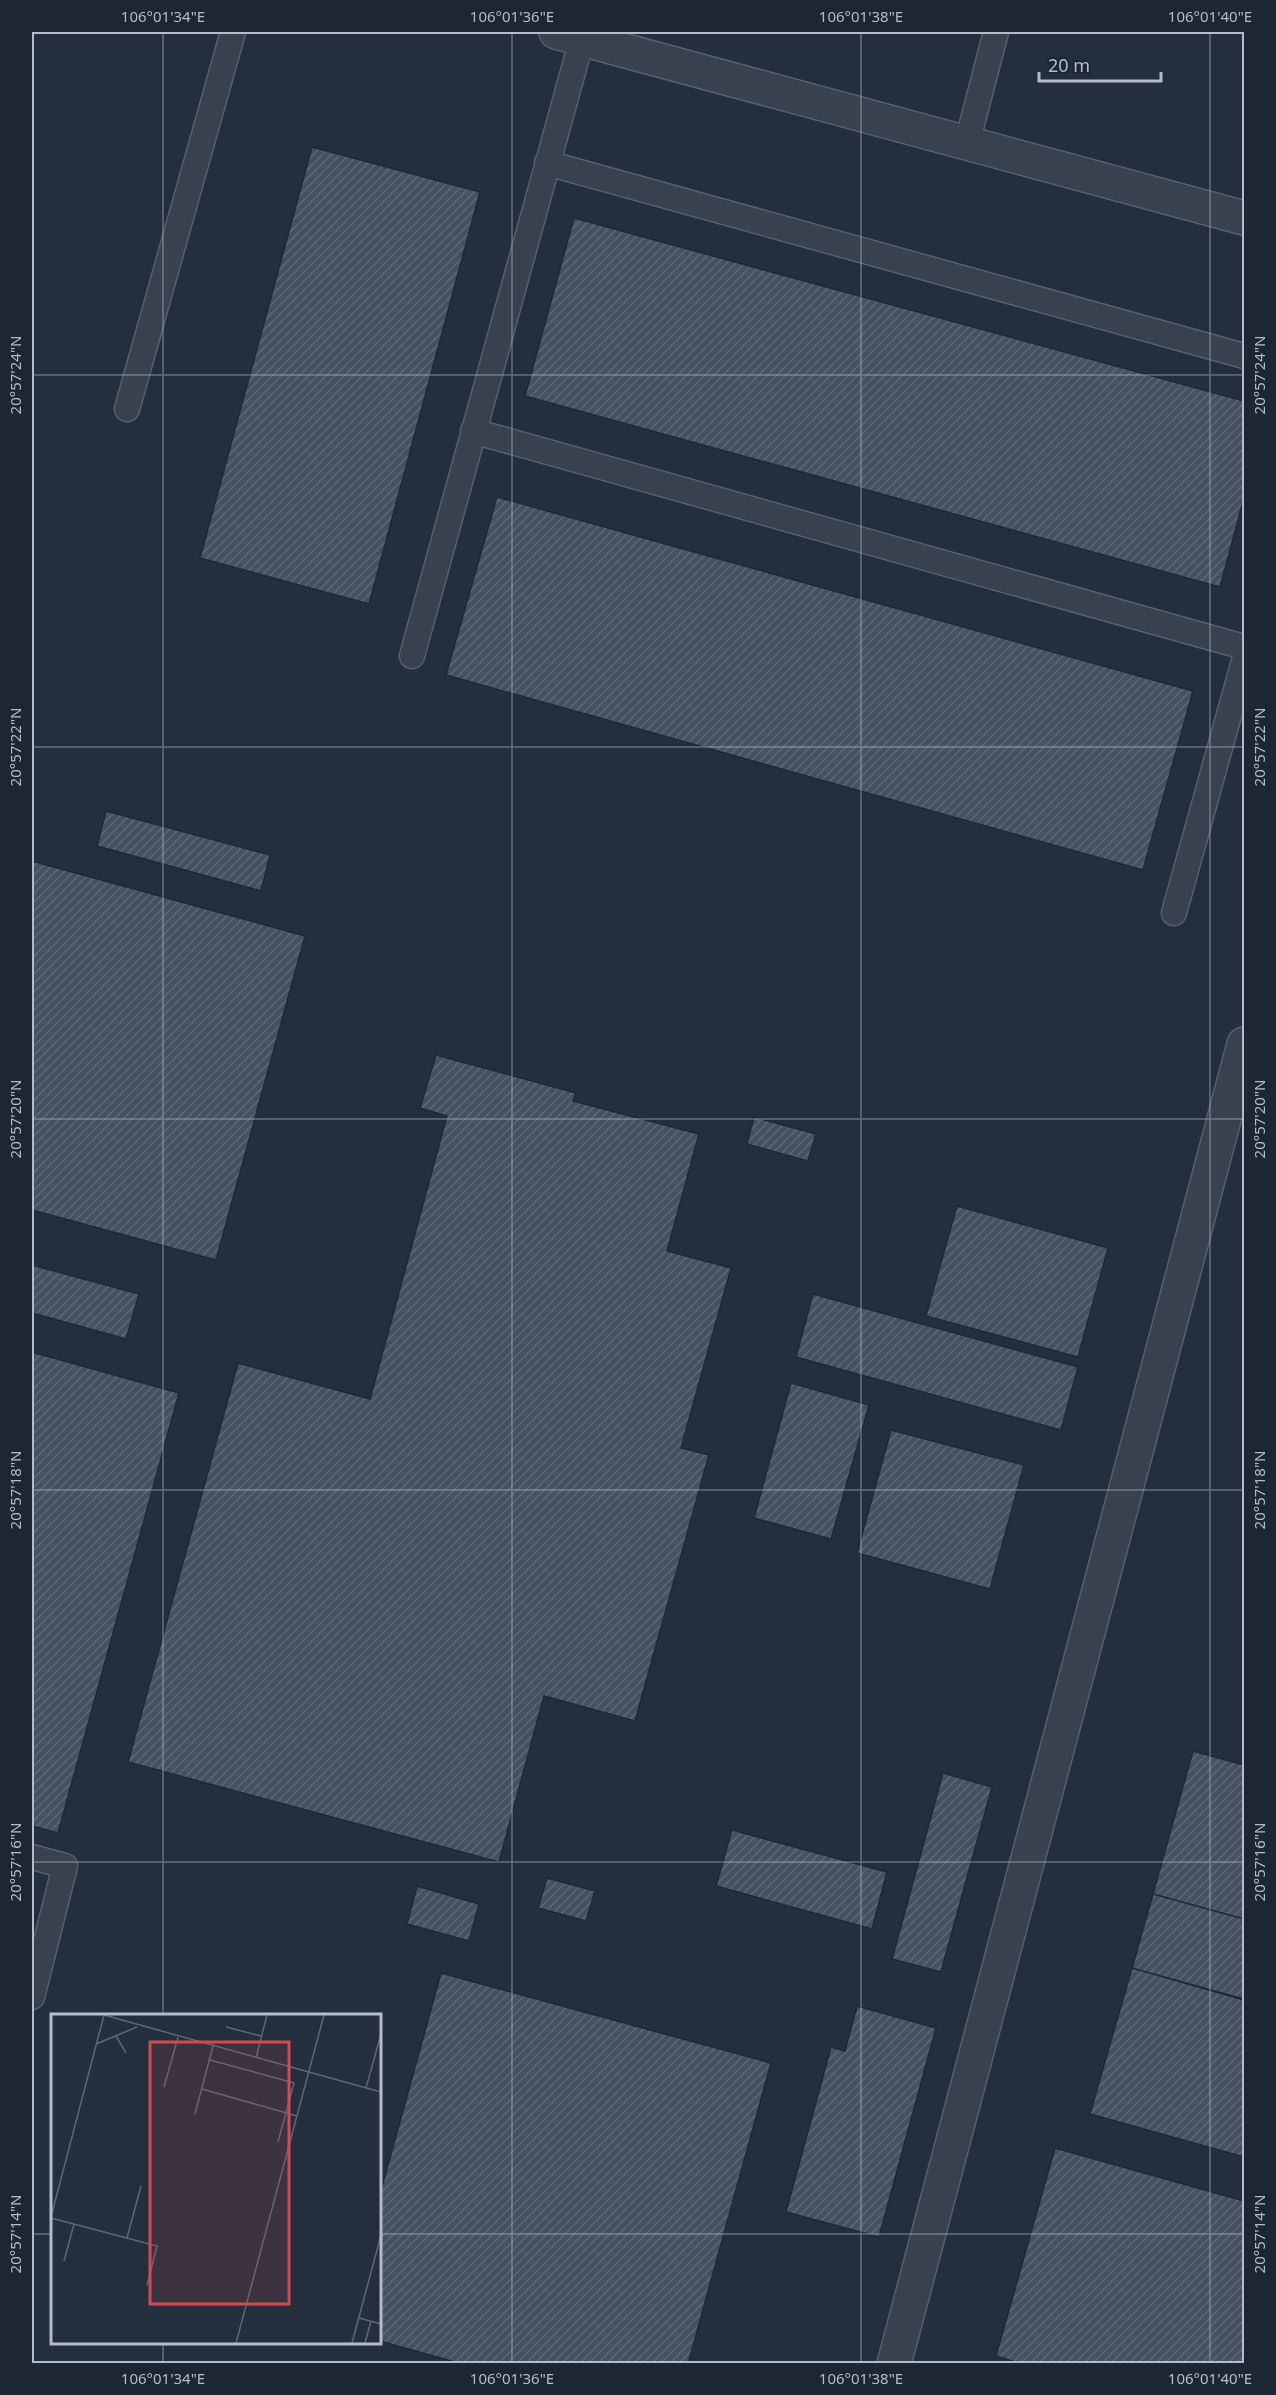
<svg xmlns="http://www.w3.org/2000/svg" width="1276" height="2395" font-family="'Noto Sans',sans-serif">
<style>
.building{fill:url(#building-hatch);stroke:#1f2835;stroke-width:1.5}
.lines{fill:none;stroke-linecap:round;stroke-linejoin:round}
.service-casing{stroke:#565f6c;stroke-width:27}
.tertiary-casing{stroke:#565f6c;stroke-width:36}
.service{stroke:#38414e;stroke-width:24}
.tertiary{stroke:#38414e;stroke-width:33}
.ticks{fill:none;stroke:#b4bcc9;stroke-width:1.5;stroke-opacity:0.45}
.inset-road{fill:none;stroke:#5e6776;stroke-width:1.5}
.view{fill:#ce4d50;fill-opacity:0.15;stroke:#ce4d50;stroke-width:3}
.inset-edge{fill:none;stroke:#b4bcc9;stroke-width:3}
.neatline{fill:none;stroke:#b4bcc9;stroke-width:2}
.ticks-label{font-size:15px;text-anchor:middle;fill:#b4bcc9}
</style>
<defs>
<pattern id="building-hatch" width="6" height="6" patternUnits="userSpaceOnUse" patternTransform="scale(1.5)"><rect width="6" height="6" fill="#455162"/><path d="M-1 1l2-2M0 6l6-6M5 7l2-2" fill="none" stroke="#5d6877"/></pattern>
</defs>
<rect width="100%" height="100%" fill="#242f3e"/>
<!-- building -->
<path class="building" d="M312,147L480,192L369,604L200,558Z
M574,218L1244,401V498L1220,587L525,396Z
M497,497L1193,691L1143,870L446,675Z
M106,811L270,855L261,891L97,846Z
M32,861L305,936L216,1260L32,1210Z
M436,1055L576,1093L573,1101L699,1134L667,1251L731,1268L681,1448L709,1455L635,1721L544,1696L499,1862L128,1762L238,1363L370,1399L447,1116L420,1108Z
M754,1117L816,1134L808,1161L747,1144Z
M957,1206L1108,1248L1078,1357L926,1316Z
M32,1265L139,1294L126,1339L32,1313Z
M813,1294L1078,1367L1061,1430L796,1357Z
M32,1352L179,1393L58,1833L32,1826Z
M791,1383L869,1405L831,1539L754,1518Z
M891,1430L1024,1465L990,1589L857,1553Z
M1193,1751L1244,1765V1919L1153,1894Z
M943,1773L992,1787L941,1972L892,1959Z
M732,1830L887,1872L872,1929L716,1886Z
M547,1878L595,1891L586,1921L538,1908Z
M417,1886L479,1904L469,1941L407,1924Z
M1153,1894L1244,1919V2000L1132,1968Z
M1132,1968L1244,1999V2157L1090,2114Z
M441,1973L771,2063L688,2364H462L380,2341V2194Z
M857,2006L936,2028L879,2237L786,2212L831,2047L845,2051Z
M1055,2148L1244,2201V2364H1022L996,2356Z"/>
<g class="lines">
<defs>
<path id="service" d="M967,143L996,32
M547,163L1244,356
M127,409L233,32
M473,431L1244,647
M412,656L582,39
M1174,913L1244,661
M32,1857L65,1866L32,1997"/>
<path id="tertiary" d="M556,32L1244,218
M894,2364L1244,1044"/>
</defs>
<!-- service casing -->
<use href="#service" class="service-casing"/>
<!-- tertiary casing -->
<use href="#tertiary" class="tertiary-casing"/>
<!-- service -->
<use href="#service" class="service"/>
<!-- tertiary -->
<use href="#tertiary" class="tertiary"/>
</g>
<!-- ticks -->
<path class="ticks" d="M163,32V2016M512,32V2364M861,32V2364M1210,32V2364M32,375H1244M32,747H1244M32,1119H1244M32,1490H1244M32,1862H1244M32,2234H52M380,2234H1244M163,2342V2364"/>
<!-- overview -->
<g transform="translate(51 2014)">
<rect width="330" height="330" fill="#242f3e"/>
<path class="inset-road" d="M53,1L330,78M175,13L210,22M65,22L75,39M45,30L86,13M205,44L216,1M159,46L243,69L227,128M113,73L127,23M315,74L330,20M151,75L246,102M144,100L162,32M0,203L53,1M0,204L106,232L96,271M76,224L90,172M13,247L23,210M308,304L330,310M185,329L273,1M301,329L330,221M314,329L320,307"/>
<path class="view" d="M99,28H238V290H99Z"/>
<rect width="330" height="330" class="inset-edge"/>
</g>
<!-- border -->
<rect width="1276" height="2395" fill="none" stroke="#1d2633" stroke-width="66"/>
<!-- scale -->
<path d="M1039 72v9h122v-9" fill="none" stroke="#b4bcc9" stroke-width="3"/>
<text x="1048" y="72" font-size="18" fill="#b4bcc9" stroke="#1d2633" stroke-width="4.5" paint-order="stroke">20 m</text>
<rect x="33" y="33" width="1210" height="2329" class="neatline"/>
<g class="ticks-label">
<text x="163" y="22">106°01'34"E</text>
<text x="512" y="22">106°01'36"E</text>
<text x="861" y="22">106°01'38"E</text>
<text x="1210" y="22">106°01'40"E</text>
<text transform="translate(16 375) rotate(-90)" y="5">20°57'24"N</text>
<text transform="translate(1260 375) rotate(-90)" y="5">20°57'24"N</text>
<text transform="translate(16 747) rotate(-90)" y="5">20°57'22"N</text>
<text transform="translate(1260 747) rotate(-90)" y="5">20°57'22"N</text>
<text transform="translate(16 1119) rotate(-90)" y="5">20°57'20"N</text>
<text transform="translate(1260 1119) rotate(-90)" y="5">20°57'20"N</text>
<text transform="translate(16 1490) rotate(-90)" y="5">20°57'18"N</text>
<text transform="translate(1260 1490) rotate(-90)" y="5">20°57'18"N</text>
<text transform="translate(16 1862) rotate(-90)" y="5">20°57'16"N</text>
<text transform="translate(1260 1862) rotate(-90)" y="5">20°57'16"N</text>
<text transform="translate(16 2234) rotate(-90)" y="5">20°57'14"N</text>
<text transform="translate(1260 2234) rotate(-90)" y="5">20°57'14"N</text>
<text x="163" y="2384">106°01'34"E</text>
<text x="512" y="2384">106°01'36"E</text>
<text x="861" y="2384">106°01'38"E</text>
<text x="1210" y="2384">106°01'40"E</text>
</g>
</svg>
